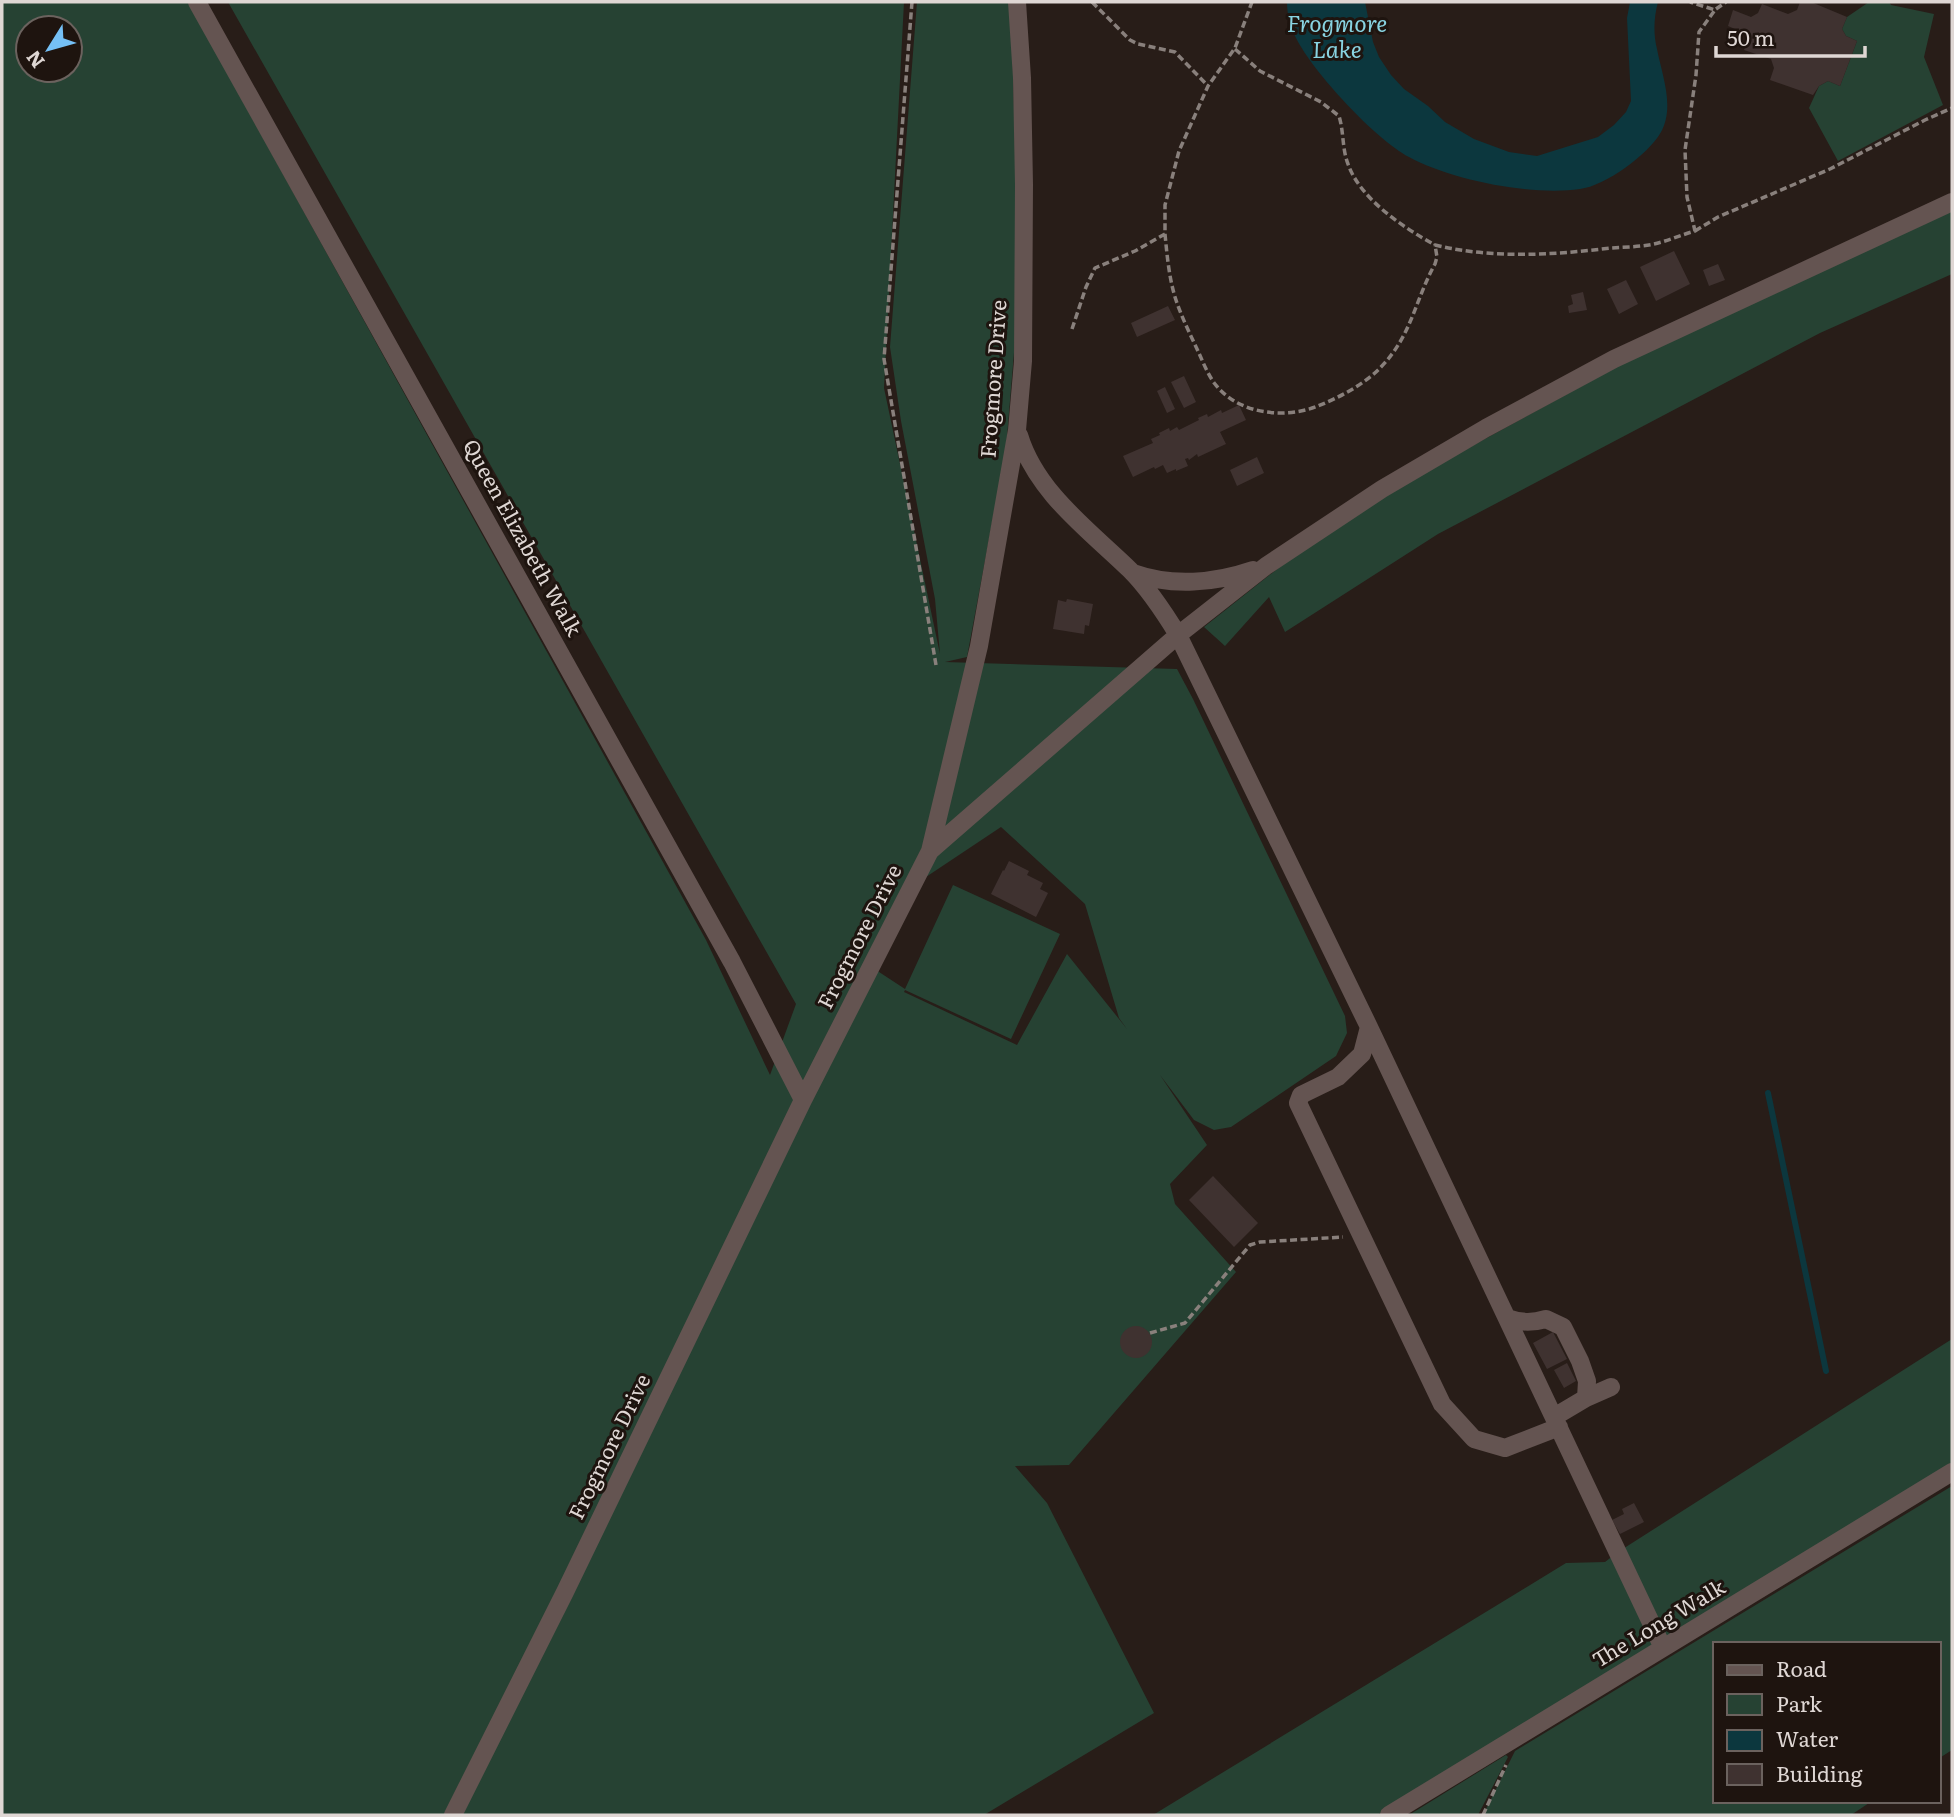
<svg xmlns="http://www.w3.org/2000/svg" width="1954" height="1817" font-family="Literata,serif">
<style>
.green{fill:#264233;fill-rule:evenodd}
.water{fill:#0c373e}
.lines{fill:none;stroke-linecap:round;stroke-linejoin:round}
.stream{stroke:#0c373e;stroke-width:6}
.building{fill:#3f3230}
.path{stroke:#89807c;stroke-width:3.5;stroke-dasharray:7 3.5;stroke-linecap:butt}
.minor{stroke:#645451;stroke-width:18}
.labels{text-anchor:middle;stroke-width:6;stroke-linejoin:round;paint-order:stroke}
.street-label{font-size:21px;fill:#dfd7d4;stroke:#1e140f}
.water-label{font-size:23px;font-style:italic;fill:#88d3e1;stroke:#1e140f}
</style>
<rect width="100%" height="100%" fill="#281d18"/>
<!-- green -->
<path class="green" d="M2,2H188L706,940L770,1075L796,1004L228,2H904L884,388L940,654L935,599L901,421L890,347L917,2H1011L1017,214L1016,329L1006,448L967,657L945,662L1177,669L1193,699L1345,1016L1347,1033L1336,1056L1231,1127L1214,1130L1194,1120L1160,1075L1207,1145L1170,1184L1175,1204L1236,1272L1069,1465L1015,1466L1047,1503L1154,1713L984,1815H2ZM28,28H70V70H28ZM1001,827L1085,904L1119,1018L1127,1029L1067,954L1017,1045L904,992L905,990L1011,1039L1060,934L953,885L905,989L876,970L917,883Z
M1869,2H1889L1891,5L1934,14L1924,57L1943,105L1838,161L1809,108L1819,86L1828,81L1840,86L1857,41L1846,36L1842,29L1847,17Z
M1952,209V274L1820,333L1438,534L1285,632L1269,597L1225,646L1204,627L1344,516L1629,360Z
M1952,1339V1466L1377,1815H1153L1566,1563L1605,1562L1618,1552Z
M1952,1486V1750L1938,1759V1644H1714V1801H1872L1851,1815H1483L1515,1751Z
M1506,1755L1508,1757L1478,1815H1409Z"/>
<!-- water -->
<path class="water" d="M1287,2H1365L1373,42L1379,57L1391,75L1404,89L1428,106L1445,122L1474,139L1509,152L1537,156L1598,137L1614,125L1626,112L1631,101L1627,18L1630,2H1658C1654,17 1653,33 1657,49C1662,75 1675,107 1661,132C1648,155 1605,186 1580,189C1531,196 1451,180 1409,157C1375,139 1313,72 1296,38C1290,27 1287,14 1287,2Z"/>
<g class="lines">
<!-- stream -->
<path class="stream" d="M1768,1093L1826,1371"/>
</g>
<!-- building -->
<path class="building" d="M1800,2H1811L1847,17L1842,29L1846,36L1857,41L1840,86L1828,81L1819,86L1813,95L1770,80L1774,68L1771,59L1744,50L1748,40L1744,33L1728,26L1733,10L1751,17L1758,13L1762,4L1788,14L1797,10Z
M1674,251L1690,284L1656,301L1640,267Z
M1718,264L1725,280L1709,286L1703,270Z
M1626,280L1638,304L1619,314L1607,289Z
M1583,292L1587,310L1569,313L1568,306L1573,304L1571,295Z
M1168,306L1175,320L1137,337L1131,323Z
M1184,376L1196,402L1184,408L1171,382Z
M1165,387L1175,409L1167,413L1157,391Z
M1239,405L1246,420L1220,432L1226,444L1198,457L1197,454L1189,460L1188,458L1185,459L1188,466L1176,471V469L1167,473L1163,465L1155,469L1154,467L1133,477L1123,456L1153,443L1151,439L1160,435L1159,433L1169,428L1170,431L1177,427L1179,430L1199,420L1198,418L1207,414L1208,417L1221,410L1222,413Z
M1257,457L1264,473L1237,486L1230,470Z
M1067,599L1093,604L1089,626L1085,625L1084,634L1053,629L1058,600L1066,602Z
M1009,861L1029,871L1027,875L1043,883L1040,889L1048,893L1036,917L991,894L1003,870L1004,871Z
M1213,1176L1258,1223L1234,1247L1189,1200Z
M1120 1342a16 16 0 1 1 32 0a16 16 0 1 1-32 0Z
M1553,1332L1567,1359L1547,1369L1533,1343Z
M1567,1363L1576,1381L1564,1388L1554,1370Z
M1634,1503L1644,1522L1620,1534L1612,1520L1624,1514L1622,1509Z"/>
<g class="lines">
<!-- path -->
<path class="path" d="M912,2L884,359L936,665
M1092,2L1130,40L1138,44L1175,52L1208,86
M1716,9L1726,2
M1235,49L1260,71L1321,102L1339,116C1344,132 1342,149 1348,164C1360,199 1404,228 1435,245
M1695,231L1718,217L1830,169L1925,120L1952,108
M1165,234C1167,255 1169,277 1175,297C1181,316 1190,334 1198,351C1203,362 1208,375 1215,384C1239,415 1285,419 1318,406C1340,397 1365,384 1381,367C1412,335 1415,300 1435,264L1437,257L1435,245C1493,259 1552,255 1611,248C1625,247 1640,247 1654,244C1667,241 1681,235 1695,231L1687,197L1685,150L1696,75L1699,32L1715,10L1690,2
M1072,329L1086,287L1095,268L1135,251L1165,234V205L1179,151L1208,86L1235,48L1252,2
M1150,1333L1185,1323L1250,1245L1260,1242L1343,1237
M1483,1815L1506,1765"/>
<!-- minor -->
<path class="minor" d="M197,2L732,962L803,1100
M1133,573C1172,587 1215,583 1253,570
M930,851L1178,635C1164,612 1149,589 1130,570C1089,530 1036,492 1019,435
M1369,1027L1362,1054L1338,1077L1301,1095L1298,1103L1442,1404L1474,1439L1505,1448L1559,1427
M1507,1318C1521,1323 1532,1323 1546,1319L1563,1327L1580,1361L1587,1381L1586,1398L1554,1417
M1586,1398L1611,1387
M1663,1648L1369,1027L1178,635L1266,566L1382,489L1486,428L1614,359L1952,202
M453,1815L565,1592L803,1100L930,851L979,646L1017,430L1023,361L1024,185L1022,78L1017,2
M1389,1815L1952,1472"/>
</g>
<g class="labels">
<!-- street labels -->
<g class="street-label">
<text transform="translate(994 379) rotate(-86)" y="7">Frogmore Drive</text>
<text transform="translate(522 538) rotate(61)" y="7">Queen Elizabeth Walk</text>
<text transform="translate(860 937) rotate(-63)" y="7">Frogmore Drive</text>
<text transform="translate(610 1447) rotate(-64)" y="7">Frogmore Drive</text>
<text transform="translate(1659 1624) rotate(-31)" y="7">The Long Walk</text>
</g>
<!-- water labels -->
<g class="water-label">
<text x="1337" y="32">Frogmore<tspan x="1337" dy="26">Lake</tspan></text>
</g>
</g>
<!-- border -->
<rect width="1954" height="1817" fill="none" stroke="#dfd7d4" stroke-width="7"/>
<!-- legend -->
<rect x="1713" y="1642" width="228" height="161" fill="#1e140f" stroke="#6b625e" stroke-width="2"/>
<rect x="1727" y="1665" width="35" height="10" fill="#645451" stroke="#6b625e" stroke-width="2"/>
<text x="1776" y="1677" font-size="21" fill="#dfd7d4">Road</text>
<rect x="1727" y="1694" width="35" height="21" fill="#264233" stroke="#6b625e" stroke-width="2"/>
<text x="1776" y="1712" font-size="21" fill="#dfd7d4">Park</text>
<rect x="1727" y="1730" width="35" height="21" fill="#0c373e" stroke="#6b625e" stroke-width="2"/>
<text x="1776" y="1747" font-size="21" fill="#dfd7d4">Water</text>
<rect x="1727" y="1764" width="35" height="21" fill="#3f3230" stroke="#6b625e" stroke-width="2"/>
<text x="1776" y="1782" font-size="21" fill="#dfd7d4">Building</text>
<!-- north arrow -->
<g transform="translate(49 49) rotate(233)"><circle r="33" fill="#1e140f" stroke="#6b625e" stroke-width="2"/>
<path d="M0-5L12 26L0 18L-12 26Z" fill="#75c0f6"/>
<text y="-10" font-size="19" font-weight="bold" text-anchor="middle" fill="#dfd7d4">N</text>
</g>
<!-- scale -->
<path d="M1716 46v10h149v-10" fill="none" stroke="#dfd7d4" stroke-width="3.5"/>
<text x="1727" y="46" font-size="21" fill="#dfd7d4" stroke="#1e140f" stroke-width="5" paint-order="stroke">50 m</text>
</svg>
